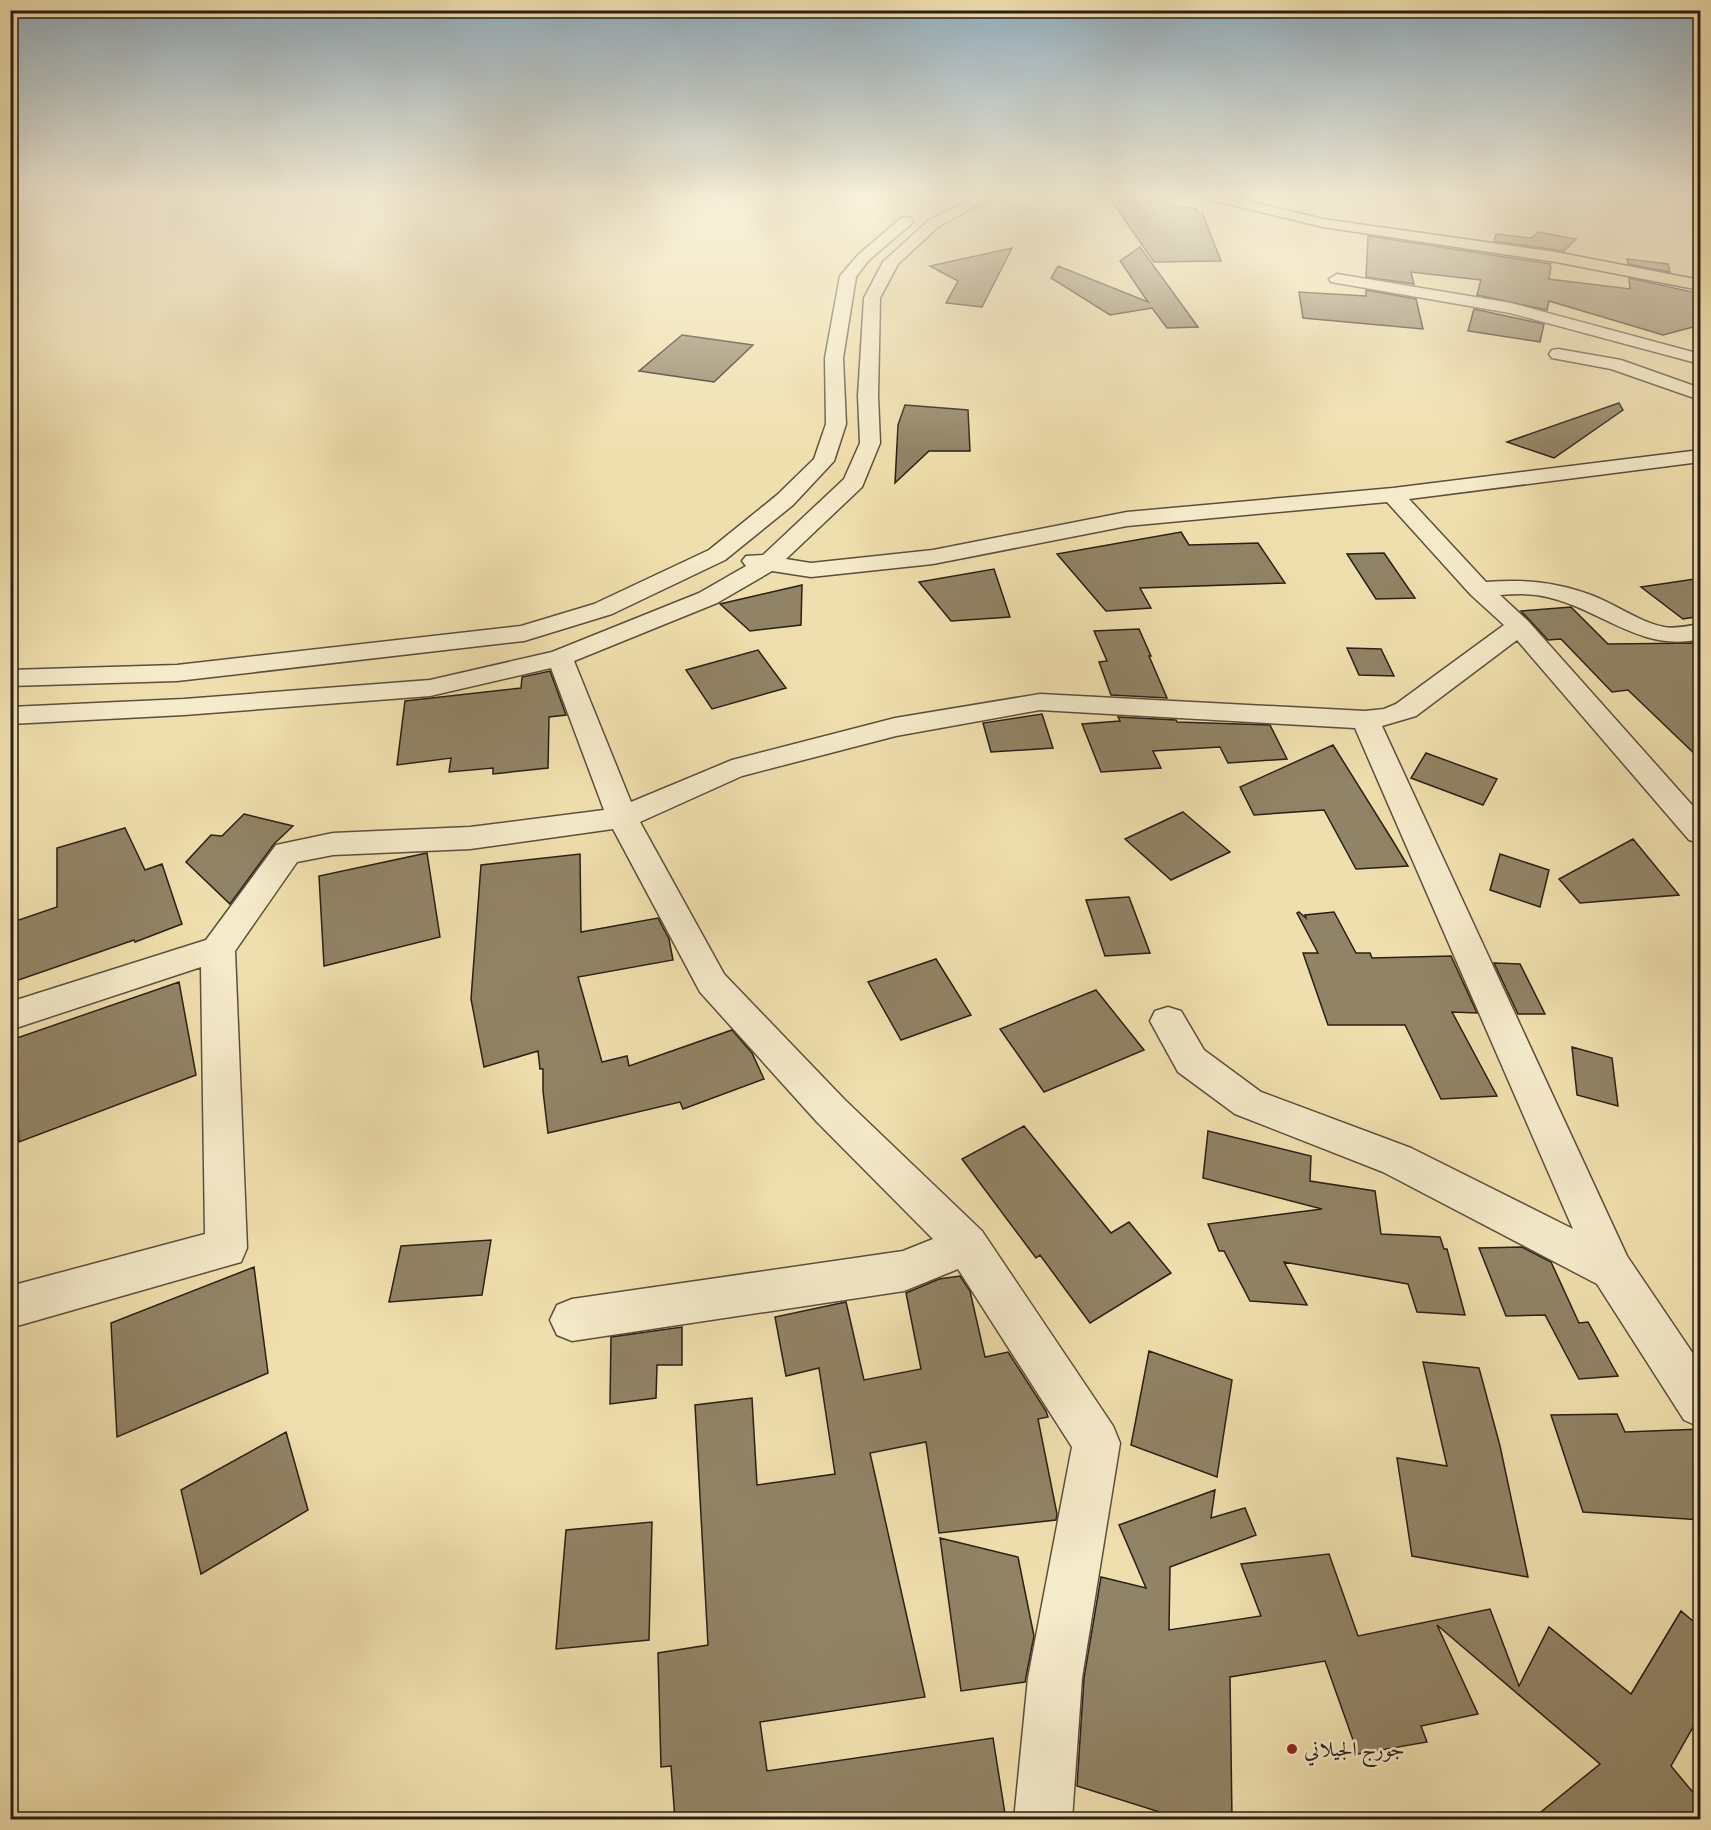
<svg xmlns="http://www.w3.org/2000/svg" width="1711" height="1830" font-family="'IM FELL Great Primer',Amiri,serif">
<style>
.building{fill:#918365;stroke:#2a1f16;stroke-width:1.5}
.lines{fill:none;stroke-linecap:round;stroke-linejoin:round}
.minor-casing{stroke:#5c4f3c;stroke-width:3}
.major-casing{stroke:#2a1f16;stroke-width:3}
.minor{fill:#f5eaca;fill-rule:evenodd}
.major{fill:#f0dfae;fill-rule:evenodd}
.poi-dot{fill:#8f2418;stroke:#f5eaca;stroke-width:2}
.labels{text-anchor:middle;stroke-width:5;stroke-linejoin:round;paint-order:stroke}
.near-poi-label{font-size:21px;fill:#2a1f16;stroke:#f5eaca;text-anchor:start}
</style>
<rect width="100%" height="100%" fill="#f0dfae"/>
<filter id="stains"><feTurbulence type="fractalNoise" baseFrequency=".00333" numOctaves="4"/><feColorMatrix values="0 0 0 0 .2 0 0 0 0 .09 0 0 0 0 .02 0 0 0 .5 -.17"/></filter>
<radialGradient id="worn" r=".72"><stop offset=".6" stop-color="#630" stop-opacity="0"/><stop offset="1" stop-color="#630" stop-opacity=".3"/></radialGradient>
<!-- building -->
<path class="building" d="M1108,196H1177L1172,206L1197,209L1196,212H1202L1221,261L1154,262Z
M1538,232L1576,239L1564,251L1494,241L1496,234L1531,238Z
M1368,236L1551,264L1549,266L1551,267L1549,279L1630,289L1629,278L1701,294V325L1663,335L1549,301L1547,310L1477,295L1481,280L1411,272L1414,284L1366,277Z
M1140,247L1198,327L1167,328L1152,308L1110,315L1051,278L1058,266L1148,302L1120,261Z
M1012,248L982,307L946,303L958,281L930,266Z
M1627,259L1668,264L1670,272L1628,264Z
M1366,290L1416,299L1423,329L1303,318L1299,292L1366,296Z
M1474,309L1544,324L1540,342L1468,331Z
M682,335L753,345L714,382L639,371Z
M1619,403L1623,410L1554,458L1507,442Z
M905,405L968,410L970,451H929L895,483L898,425Z
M1181,532L1189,545L1258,543L1285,583L1140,588L1151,608L1106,611L1057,554Z
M1384,553L1415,598L1376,599L1347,554Z
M994,569L1010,617L951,621L919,582Z
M1701,578V616L1683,619L1641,587Z
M802,585L801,625L750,631L720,604Z
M1571,607L1608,644L1701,643V760L1628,690L1612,692L1561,639L1548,640L1521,611Z
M1139,629L1151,656H1149L1167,698L1111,695L1099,662L1107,661L1094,631Z
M1347,648L1381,649L1394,676L1359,675Z
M758,650L786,688L712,709L686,670Z
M550,671L566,715L549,717L548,768L493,774V768L449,772L451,758L397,765L405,701L521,688L522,677Z
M1042,714L1053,748L991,752L983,723Z
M1118,717L1176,720L1177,722L1270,725L1287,759L1228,763L1220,747L1153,751L1161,768L1101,772L1082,724L1120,721Z
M1333,745L1391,838L1408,866L1356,869L1324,810L1254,815L1240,787Z
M1426,753L1497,779L1483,805L1411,778Z
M1183,812L1230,852L1171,880L1125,839Z
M244,814L293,826L274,844L230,904L186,862L211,835L222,836Z
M125,828L145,870L162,864L182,924L135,942L134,940L10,983V923L57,907V848Z
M1633,839L1679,895L1580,903L1559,879Z
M427,853L440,937L324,966L319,876Z
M580,854L581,932L658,918L669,939L673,960L578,977L602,1062L627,1056L629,1066L732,1030L752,1053L764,1079L683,1109L680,1102L548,1133L543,1091V1069H540L538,1051L484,1067L471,999L481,865Z
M1500,854L1549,870L1540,907L1490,890Z
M1129,897L1150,953L1105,956L1086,900Z
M1299,912L1306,918L1305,915L1334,912L1356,953H1370L1372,958L1451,956L1477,1013L1452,1012L1497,1096L1441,1099L1405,1025H1328L1303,953H1318L1297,913Z
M936,959L971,1015L901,1040L868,982Z
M1494,963L1520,964L1545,1014H1518Z
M179,982L196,1075L19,1142L14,1039Z
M1096,990L1144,1050L1044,1092L1000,1029Z
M1572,1047L1612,1058L1618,1106L1577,1095Z
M1024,1126L1111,1233L1129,1222L1171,1273L1090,1323L1040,1255L1036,1258L962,1159Z
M1208,1131L1311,1156L1310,1181L1375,1191L1381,1234L1440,1237L1444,1249H1447L1465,1315L1417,1312L1408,1284L1284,1262L1307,1305L1250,1301L1224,1251H1219L1208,1224L1322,1209L1203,1178Z
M491,1240L482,1295L389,1302L401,1246Z
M1522,1247L1551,1262L1579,1323L1588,1322L1618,1376L1579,1379L1545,1315L1506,1316L1479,1248Z
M254,1267L268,1373L117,1437L111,1323Z
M960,1276L970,1291L985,1357L1008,1352L1046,1411L1048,1417L1038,1419L1057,1514L1056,1520L939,1533L926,1442L870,1453L925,1697L760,1722L767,1771L993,1738L1006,1820H675L671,1766L661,1767L658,1653L708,1645L695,1405L752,1398L757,1485L835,1474L819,1368L786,1376L775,1317L846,1302L864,1380L921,1369L906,1293L939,1279Z
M682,1327V1365H657L656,1398L610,1404L611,1337Z
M1149,1351L1232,1380L1217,1477L1131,1445Z
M1423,1362L1479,1368L1500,1446L1528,1577L1412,1556L1397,1458L1447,1466Z
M1617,1414L1625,1432L1701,1429V1520L1583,1512L1551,1415Z
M286,1432L308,1510L201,1574L181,1490Z
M1215,1490L1211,1518L1245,1508L1256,1535L1170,1567L1169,1630L1261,1616L1241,1564L1329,1554L1358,1636L1490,1609L1519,1686L1549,1627L1631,1694L1681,1611L1701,1628V1713L1671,1766L1701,1802V1811L1691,1820H1531L1600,1764L1437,1625L1478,1714L1421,1726L1427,1742L1358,1754L1325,1661L1230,1677L1232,1820H1185L1077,1786L1084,1678L1101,1577L1146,1588L1119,1525Z
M652,1522L649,1640L556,1649L566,1530Z
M940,1538L1018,1557L1034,1636L1025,1682L961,1691Z"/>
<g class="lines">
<defs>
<path id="minor" d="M976,196H993L938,227L898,264L880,298L878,396L880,443L862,487L786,559L811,563L933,550L1127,512L1393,488L1700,450V462L1409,499L1486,582C1524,579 1556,582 1591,595C1615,604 1639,622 1664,627C1676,629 1688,626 1700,624V639C1642,653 1601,609 1547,597C1532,593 1516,594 1500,595L1528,621L1700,814V843L1689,840L1517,640L1416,716L1382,726L1627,1256L1700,1364V1427L1684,1420L1597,1284L1383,1172L1235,1114L1178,1072L1150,1021L1155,1011L1168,1007L1181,1011L1204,1050L1261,1092L1411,1148L1573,1229L1355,728L1040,710L896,736L742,776L640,822L724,974L845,1100L982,1231L1113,1426L1120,1443L1082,1678L1072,1820H1014L1028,1678L1072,1447L958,1269L904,1291L572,1341L557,1335L550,1320L557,1305L572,1299L903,1251L933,1239L817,1122L700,992L613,829L470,849L333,855L297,862L235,951L247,1248L241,1262L10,1328V1286L205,1234L201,967L10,1030V1002L206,940L276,845L333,833L470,827L604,810L551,668L430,696L184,715L10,724V707L184,699L430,680L552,652L699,593L746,566L742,561L746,556L763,555L844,479L860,443L858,396L864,298L883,262L928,221ZM1387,502L1471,595L1504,625L1396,704L1384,709L1365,711L1040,694L895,718L732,760L631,802L574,661L717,603L772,571L811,577L933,564L1127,526Z
M906,217L911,218L913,221L911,224L868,261L856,277L843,358L846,424L834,461L793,505L725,560L612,614L524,641L177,681L10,686V670L177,665L521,626L594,604L709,550L777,495L814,459L826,424L825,358L840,276L858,255L901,218Z
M1337,274L1511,303L1700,354V364L1510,313L1331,282L1329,279Z
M1558,349L1621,360L1700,388V400L1611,369L1552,358L1549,354L1552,350Z"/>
<path id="major" d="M1205,196H1228L1323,219L1556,252L1700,280V290L1556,262L1323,227L1207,199Z"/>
</defs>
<!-- minor casing -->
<use href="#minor" class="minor-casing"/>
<!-- major casing -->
<use href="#major" class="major-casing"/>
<!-- minor -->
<use href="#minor" class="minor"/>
<!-- major -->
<use href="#major" class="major"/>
</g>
<!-- sky -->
<linearGradient id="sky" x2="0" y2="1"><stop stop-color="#90abbc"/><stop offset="0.43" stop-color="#f8f1db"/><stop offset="1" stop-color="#f8f1db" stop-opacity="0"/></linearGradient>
<rect width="1711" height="452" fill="url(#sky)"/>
<!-- markers -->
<circle class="poi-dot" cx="1292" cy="1749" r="6"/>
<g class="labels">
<!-- near-poi labels -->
<g class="near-poi-label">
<text x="1304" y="1756">جورج الجيلاني</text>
</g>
</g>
<!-- margin -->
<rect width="1711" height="1830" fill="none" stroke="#f0dfae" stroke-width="36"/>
<rect x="12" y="12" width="1687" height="1806" fill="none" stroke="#2a1f16" stroke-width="3"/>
<rect x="18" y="18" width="1675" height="1794" fill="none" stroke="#2a1f16" stroke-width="1.5"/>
<rect width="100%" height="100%" filter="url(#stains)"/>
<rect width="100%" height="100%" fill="url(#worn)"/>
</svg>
